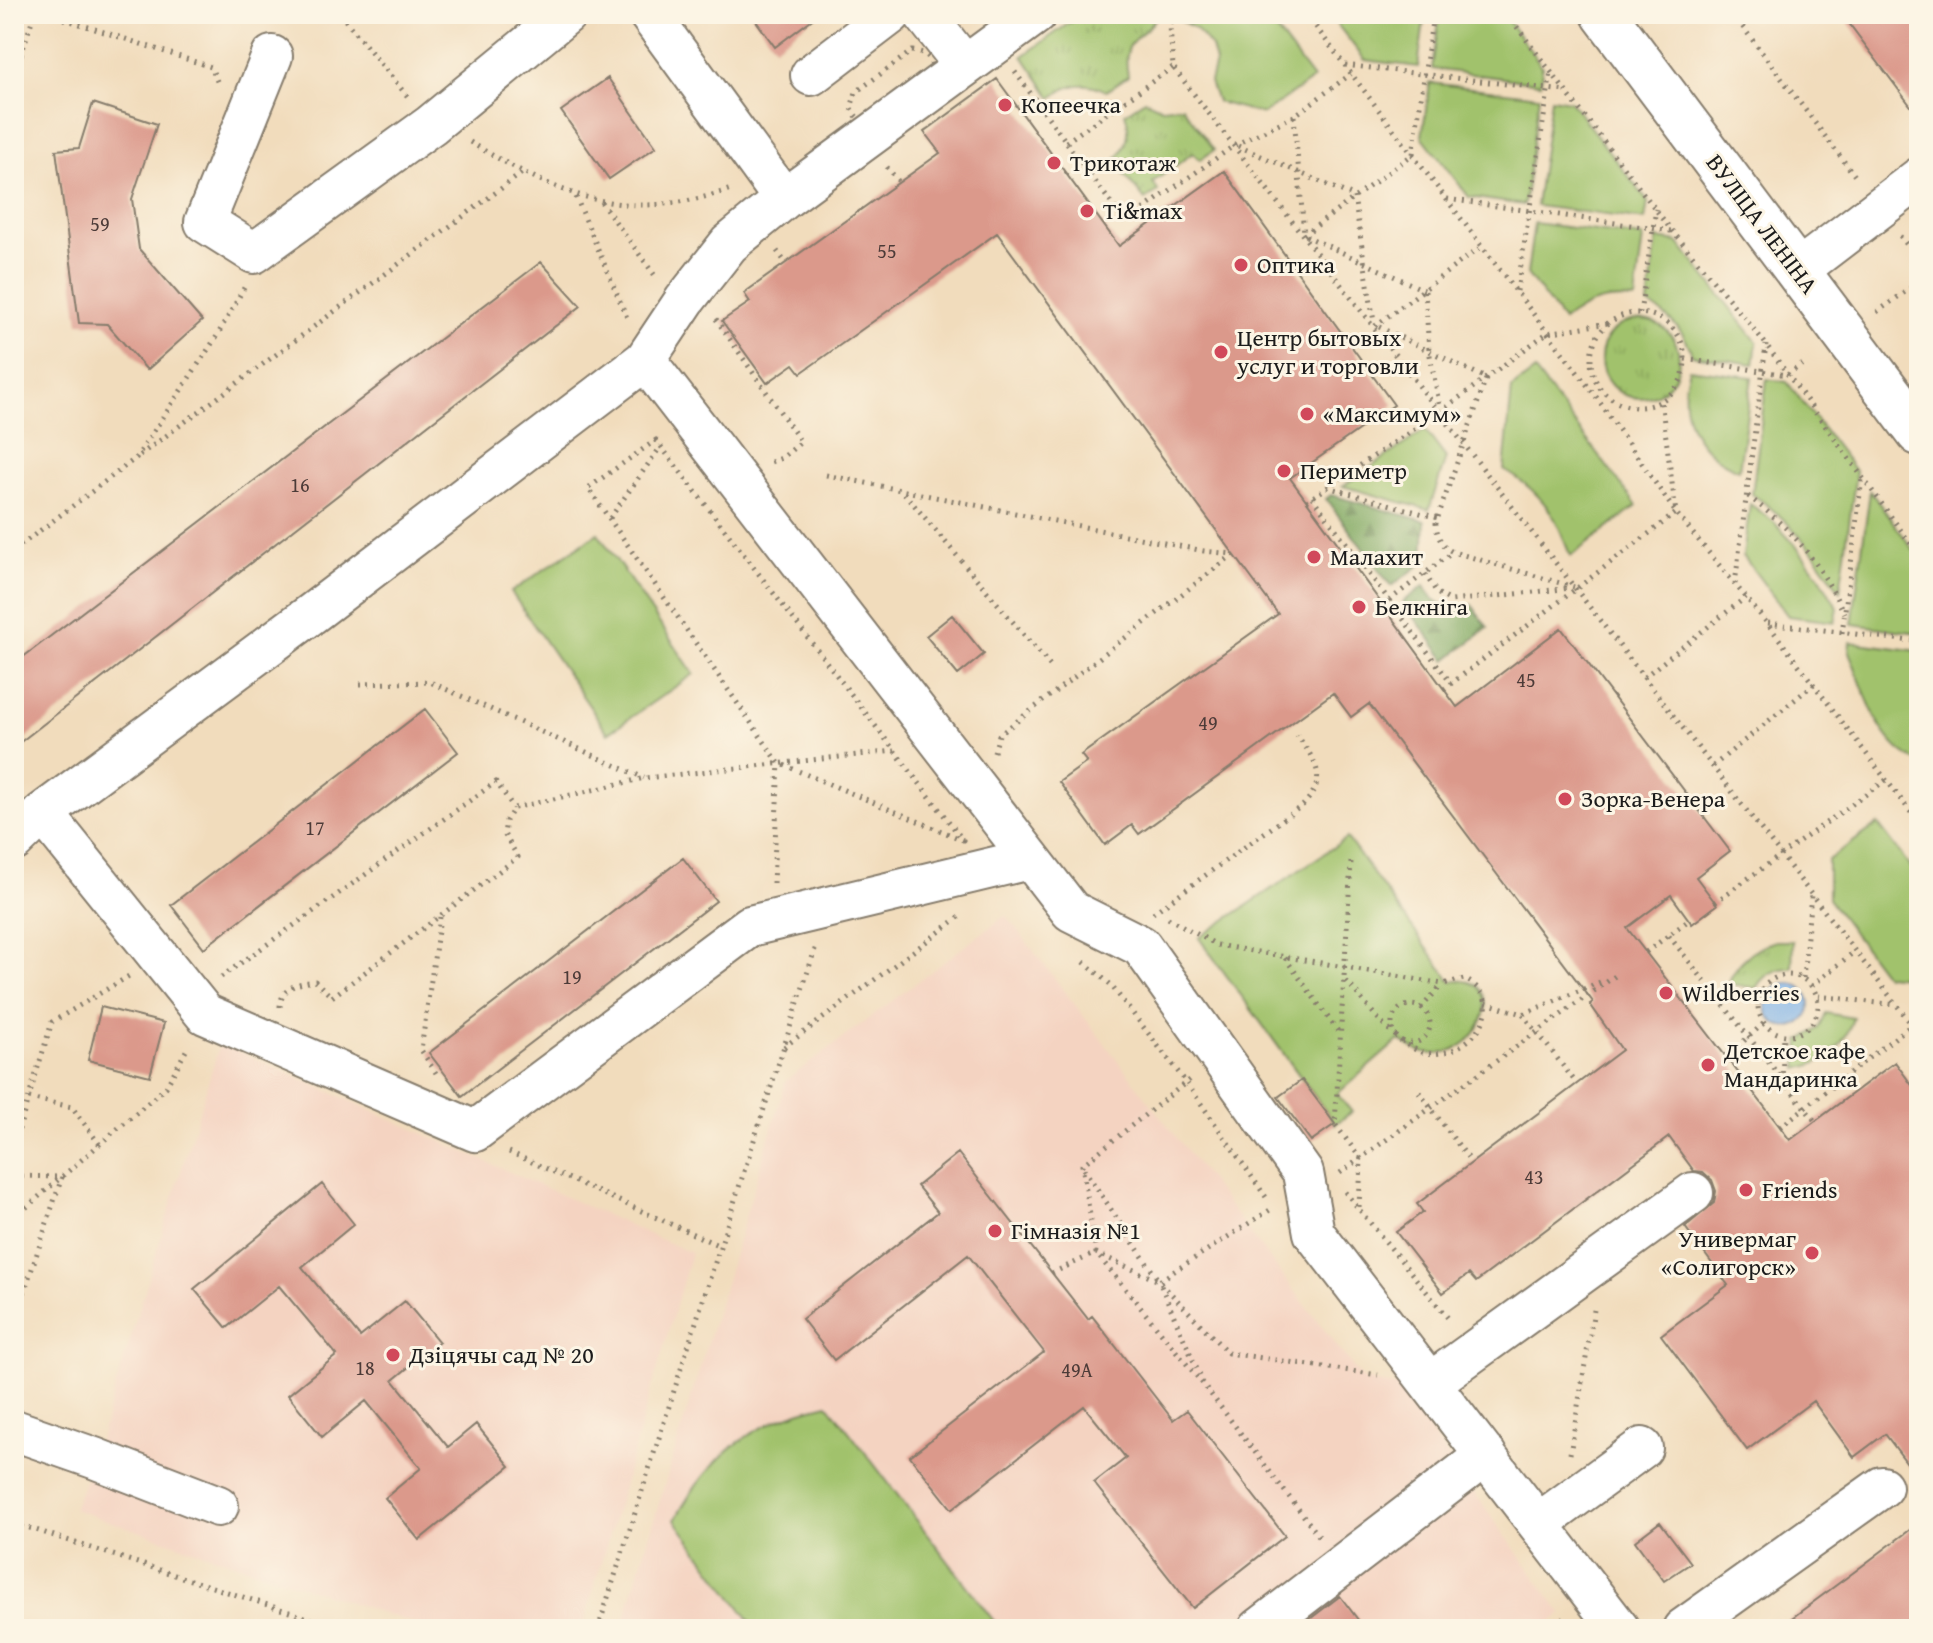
<svg xmlns="http://www.w3.org/2000/svg" width="1933" height="1643" font-family="'Gentium Book Plus',serif">
<style>
.built{fill:#f4d3c1}
.grass{fill:#a1c26c;stroke:#5e6f44;stroke-width:2}
.forest{fill:url(#forest-firs);stroke:#4e623e;stroke-width:2}
.park{fill:url(#park-tufts);stroke:#5e6f44;stroke-width:2}
.water{fill:#78aee7;stroke:#4a6582;stroke-width:2}
.building{fill:#db998b}
.lines{fill:none;stroke-linecap:round;stroke-linejoin:round}
.minor-casing{stroke:#867c6c;stroke-width:44}
.major-casing{stroke:#867c6c;stroke-width:48}
.path{stroke:#867c6c;stroke-width:5;stroke-dasharray:2 6;stroke-linecap:butt}
.minor{stroke:#fff;stroke-width:40}
.major{stroke:#fff;stroke-width:44}
.poi-dot{fill:#d1495b;stroke:#fcf5e5;stroke-width:3}
.labels{text-anchor:middle;stroke-width:6;stroke-linejoin:round;paint-order:stroke}
.number-label{font-size:20px;fill:#4c3b38}
.poi-label{font-size:24px;fill:#1c1c1c;stroke:#fcf5e5;text-anchor:start}
.street-label{font-size:24px;fill:#1c1c1c;stroke:#fcf5e5}
</style>
<defs>
<pattern id="forest-firs" width="22" height="20" patternUnits="userSpaceOnUse" patternTransform="scale(2)"><rect width="22" height="20" fill="#80a860"/><path d="M5 1l3.5 6h-7zM16 11l3.5 6h-7z" fill="#68884e"/></pattern>
<pattern id="park-tufts" width="24" height="20" patternUnits="userSpaceOnUse" patternTransform="scale(2)"><rect width="24" height="20" fill="#a1c26c"/><path d="M3 7l-1-3M5 7V3M7 7l1-3M15 17l-1-3M17 17v-4M19 17l1-3" fill="none" stroke="#8aa65d"/></pattern>
</defs>
<rect width="100%" height="100%" fill="#fcf5e5"/>
<filter id="ink" filterUnits="userSpaceOnUse"><feTurbulence type="fractalNoise" baseFrequency=".0125" numOctaves="2"/><feDisplacementMap in="SourceGraphic" scale="16" xChannelSelector="R" yChannelSelector="G"/><feConvolveMatrix kernelMatrix="1 2 1 2 8 2 1 2 1" color-interpolation-filters="sRGB"/></filter>
<filter id="wash" filterUnits="userSpaceOnUse"><feTurbulence type="fractalNoise" baseFrequency=".006" numOctaves="4" result="noise"/><feDisplacementMap in="SourceGraphic" scale="32" xChannelSelector="R" yChannelSelector="G"/><feGaussianBlur stdDeviation="1.8" result="paint"/><feColorMatrix in="noise" values="0 0 0 0 0 0 0 0 0 0 0 0 0 0 0 0 0 1.4 0 .05"/><feComposite in="paint" operator="in"/></filter>
<g filter="url(#wash)">
<rect width="100%" height="100%" fill="#f1dcbc"/>
<!-- built -->
<path class="built" d="M1006,915L1363,1380L1398,1387L1562,1614L1542,1629H630L624,1620L786,1081Z
M220,1043L691,1253L582,1629H430L73,1509L94,1458Z"/>
<!-- grass -->
<path class="grass" d="M1184,14H1264L1313,79L1263,114L1217,102L1210,82L1215,62L1211,47L1196,29L1181,21Z
M1329,14H1425L1418,67L1365,60Z
M1440,14H1503L1542,66L1541,83L1432,69Z
M1430,83L1539,96L1524,205L1469,197L1422,136Z
M1551,98L1570,101L1648,202L1645,220L1536,206Z
M1534,223L1643,237L1635,300C1606,297 1585,303 1563,321L1527,274Z
M1657,239L1678,242L1757,342L1754,364L1692,355C1686,332 1669,316 1648,304Z
M1689,369L1752,377L1739,470C1697,454 1675,413 1689,369Z
M1535,371L1637,506L1571,556C1566,548 1565,540 1561,532C1550,505 1529,484 1504,470L1512,388Z
M1767,379L1787,382L1856,472L1840,591C1815,552 1790,520 1752,494Z
M1425,430L1446,458L1429,510L1343,486Z
M1870,491L1919,557V633L1852,624Z
M1750,504L1773,521L1796,546L1820,577L1838,608L1835,622L1788,616L1743,556Z
M598,533L694,674L608,733L511,592Z
M1850,642L1919,651V762C1877,745 1865,690 1849,652Z
M1878,824L1919,878V978L1885,975L1828,899V860Z
M1347,838L1451,981C1516,973 1479,1069 1421,1052C1414,1050 1406,1044 1399,1040L1337,1094L1352,1112L1335,1124L1199,938Z
M828,1404L1000,1629H756L675,1520C710,1454 755,1420 828,1404Z"/>
<!-- forest -->
<path class="forest" d="M1331,495L1425,521L1423,563L1391,586L1326,499Z
M1424,586C1434,606 1451,610 1472,605L1488,628L1446,660L1403,602Z"/>
<!-- park -->
<path class="park" d="M1082,14H1158C1146,40 1120,32 1128,76L1106,91C1087,80 1068,84 1052,98L1023,56Z
M1145,100L1162,108L1182,106L1214,150L1200,160L1193,153L1153,182L1158,191L1145,200L1114,162C1127,147 1132,132 1125,113Z
M1601 359a39 39 0 1 1 78 0a39 39 0 1 1-78 0Z
M1775,941H1793L1792,968C1776,968 1764,974 1756,988L1728,984C1737,961 1753,949 1775,941Z
M1826,1013L1853,1018C1845,1046 1827,1063 1798,1069L1800,1041L1819,1028Z"/>
<!-- water -->
<path class="water" d="M1766 1005a22 22 0 1 1 44 0a22 22 0 1 1-44 0Z"/>
<g id="blocks">
<!-- building -->
<path class="building" d="M751,14H819L775,47Z
M1842,14H1919V117Z
M608,78L656,147L609,179L561,111Z
M997,79L1119,246L1224,171L1394,405L1290,478L1457,707L1561,628L1730,851L1696,877L1717,905L1692,924L1671,895L1627,928L1790,1140L1895,1062L1919,1095V1479L1885,1434L1854,1457L1813,1401L1747,1450L1661,1335L1728,1285L1685,1227L1714,1203L1716,1191L1712,1180L1703,1172L1694,1171L1669,1137L1476,1282L1469,1274L1443,1293L1396,1232L1423,1212L1417,1204L1622,1050L1590,1004L1593,1002L1369,704L1351,717L1333,693L1139,834L1132,825L1105,845L1059,782L1087,762L1081,755L1278,614L997,233L801,373L794,364L767,383L722,321L750,302L744,293L940,153L924,132Z
M93,103L157,124L132,199L139,249L202,321L147,370L107,324L79,323L56,150L79,148Z
M541,262L581,306L14,747V664Z
M952,615L984,654L958,675L926,636Z
M425,709L458,752L204,948L171,905Z
M683,858L716,901L462,1096L429,1053Z
M101,1007L164,1023L150,1076L88,1060Z
M1302,1080L1335,1124L1311,1141L1278,1097Z
M958,1153L1088,1319L1092,1316L1173,1420L1187,1410L1285,1536L1193,1608L1094,1483L1126,1458L1084,1406L952,1509L910,1456L1044,1352L968,1255L834,1360L802,1319L938,1212L917,1186Z
M322,1184L354,1224L302,1267L360,1337L405,1301L439,1342L393,1380L448,1447L476,1424L510,1466L419,1540L385,1498L421,1468L366,1401L322,1437L288,1395L337,1355L279,1286L227,1328L194,1289Z
M1660,1522L1691,1563L1664,1581L1635,1541Z
M1919,1523V1629H1777L1854,1572Z
M1340,1596L1365,1629H1297Z"/>
</g>
</g>
<g filter="url(#ink)">
<use href="#blocks" fill-opacity="0" stroke="#867c6c" stroke-width="2"/>
<g class="lines">
<defs>
<path id="minor" d="M649,14L784,199
M924,14L965,66
M272,56L205,222L254,253L431,125L566,14
M811,75L891,14
M1797,271L1919,178
M645,360L1071,911L1141,946L1303,1173L1314,1233L1619,1629
M43,813L205,1014L475,1131L750,926L1029,859
M14,841L43,813L314,612L645,360L685,300L729,244L784,199L1036,14
M1430,1383L1693,1193
M14,1430L94,1458L218,1506
M1538,1524L1642,1448
M1259,1629L1486,1455
M1683,1629L1882,1487"/>
<path id="major" d="M1604,14L1919,433"/>
</defs>
<!-- minor casing -->
<use href="#minor" class="minor-casing"/>
<!-- major casing -->
<use href="#major" class="major-casing"/>
<!-- path -->
<path class="path" d="M49,14L211,67L219,86
M340,14L408,97
M1174,14L1170,26L1173,67L1919,1034
M1306,14L1597,398L1676,513L1767,623L1919,823
M1507,14L1672,231L1762,339L1919,555
M1733,14L1858,180
M912,51C919,52 924,52 929,58C932,63 933,71 930,76C926,85 880,120 870,121C861,123 855,116 851,108L856,92Z
M1345,65L1565,91
M1015,72L1125,222L1235,145L1294,116L1351,74
M14,78L34,14
M1294,116L1304,234
M470,142C560,196 626,225 731,189
M1066,142L1173,67
M1238,146L1353,196
M887,167L899,182
M576,197L628,320
M1354,197L1374,322
M1447,199L1671,231
M601,202L656,277
M1304,235L1413,154L1433,14
M1306,236L1424,290
M1900,236L1919,260
M777,251L786,263
M1425,291L1429,350L1440,408
M1517,291L1551,72
M1877,312L1919,282
M1640,313L1656,209
M1591 360a47 47 0 1 1 94 0a47 47 0 1 1-94 0Z
M716,319L801,442L782,458L768,463
M1375,326L1482,246
M1379,327L1486,378
M1685,359L1787,375L1803,364
M1486,379L1436,523C1437,536 1441,546 1453,552L1574,587
M656,440L963,840L779,763L588,488Z
M140,455L522,173
M826,475L1204,551L1233,554
M1327,487L1438,518
M904,493L1052,668
M1748,496C1795,532 1818,560 1844,613
M1312,497L1451,683
M1307,501L1441,411L1547,333L1608,323
M610,518L661,446
M14,548H17L136,458L217,336L245,286
M1425,574L1437,593L1451,601L1571,588
M1735,584L1766,345
M1383,605L1453,552
M1768,623L1919,642
M1842,633L1862,479
M1644,677L1746,597
M360,684L430,682L644,778
M1444,689L1676,513L1661,400
M994,752L999,735L1234,554
M1713,766L1814,684
M1351,862L1335,1124L1361,1159L1359,1208
M773,883L779,763
M1715,902L1886,780
M1153,913L1303,805C1329,778 1316,762 1297,735
M1168,918L1217,945L1443,984L1464,979C1518,1004 1462,1067 1419,1051C1392,1041 1363,1000 1344,978
M1669,936L1815,1121
M1646,952L1689,920
M1285,958L1340,1034
M1084,962L1110,984L1186,1082L1268,1200
M1758 1005a30 30 0 1 1 60 0a30 30 0 1 1-60 0Z
M221,977L496,782L514,808
M1803,978L1811,895
M1812,986L1855,951
M1715,996L1758,1001
M1818,996L1896,1005
M1486,1003L1523,1014L1605,980
M1392 1024a19 19 0 1 1 38 0a19 19 0 1 1-38 0Z
M280,1007C281,987 298,983 315,981L332,997L518,857L504,834L506,821L514,808L645,778L895,751
M1421,1008L1442,985
M1523,1014L1577,1084
M784,1047L962,915
M1726,1057L1764,1023
M436,1073L421,1050L440,917
M1189,1080L1082,1165L1096,1253L1203,1384L1319,1536
M1782,1081L1784,1035
M1419,1092L1472,1163
M29,1098L72,1107L100,1145
M1780,1127L1919,1019
M14,1145L52,1022L129,976
M509,1152L720,1246
M1084,1169L1159,1281L1273,1208
M1340,1173L1615,976
M14,1176L62,1177L23,1296
M1345,1192L1448,1318
M14,1218L166,1087L188,1047
M1052,1273L1096,1253L1159,1281L1228,1353L1378,1375
M1161,1286L1200,1376
M14,1293L23,1296L14,1321
M1570,1454L1594,1310
M14,1523L342,1629
M598,1629L816,946
M1550,1629L1566,1617"/>
<!-- minor -->
<use href="#minor" class="minor"/>
<!-- major -->
<use href="#major" class="major"/>
</g>
</g>
<!-- markers -->
<g class="poi-dot">
<circle cx="1005" cy="105" r="8"/>
<circle cx="1054" cy="163" r="8"/>
<circle cx="1087" cy="211" r="8"/>
<circle cx="1241" cy="265" r="8"/>
<circle cx="1221" cy="352" r="8"/>
<circle cx="1307" cy="414" r="8"/>
<circle cx="1284" cy="471" r="8"/>
<circle cx="1314" cy="557" r="8"/>
<circle cx="1359" cy="607" r="8"/>
<circle cx="1565" cy="799" r="8"/>
<circle cx="1666" cy="993" r="8"/>
<circle cx="1708" cy="1065" r="8"/>
<circle cx="1746" cy="1190" r="8"/>
<circle cx="995" cy="1231" r="8"/>
<circle cx="1812" cy="1253" r="8"/>
<circle cx="393" cy="1355" r="8"/>
</g>
<g class="labels">
<!-- number labels -->
<g class="number-label">
<text x="100" y="231">59</text>
<text x="887" y="258">55</text>
<text x="300" y="492">16</text>
<text x="1526" y="687">45</text>
<text x="1208" y="730">49</text>
<text x="315" y="835">17</text>
<text x="572" y="984">19</text>
<text x="1534" y="1184">43</text>
<text x="365" y="1375">18</text>
<text x="1077" y="1377">49А</text>
</g>
<!-- poi labels -->
<g class="poi-label">
<text x="1021" y="113">Копеечка</text>
<text x="1070" y="171">Трикотаж</text>
<text x="1103" y="219">Ti&amp;max</text>
<text x="1257" y="273">Оптика</text>
<text x="1237" y="346">Центр бытовых<tspan x="1237" dy="28">услуг и торговли</tspan></text>
<text x="1323" y="422">«Максимум»</text>
<text x="1300" y="479">Периметр</text>
<text x="1330" y="565">Малахит</text>
<text x="1375" y="615">Белкніга</text>
<text x="1581" y="807">Зорка-Венера</text>
<text x="1682" y="1001">Wildberries</text>
<text x="1724" y="1059">Детское кафе<tspan x="1724" dy="28">Мандаринка</tspan></text>
<text x="1762" y="1198">Friends</text>
<text x="1011" y="1239">Гімназія №1</text>
<text x="1796" y="1247" text-anchor="end">Универмаг<tspan x="1796" dy="28">«Солигорск»</tspan></text>
<text x="409" y="1363">Дзіцячы сад № 20</text>
</g>
<!-- street labels -->
<g class="street-label">
<text transform="translate(1762 224) rotate(53)" y="8">ВУЛІЦА ЛЕНІНА</text>
</g>
</g>
<!-- margin -->
<rect width="1933" height="1643" fill="none" stroke="#fcf5e5" stroke-width="48"/>
</svg>
